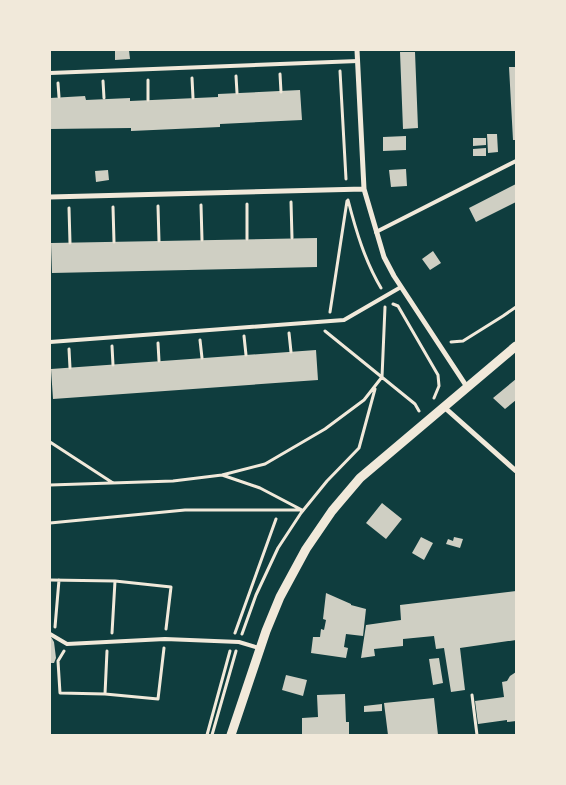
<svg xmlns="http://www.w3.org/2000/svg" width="566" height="785" font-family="'Fira Sans',sans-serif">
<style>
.building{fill:#cfcfc3}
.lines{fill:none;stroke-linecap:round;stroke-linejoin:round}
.path{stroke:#f1e9da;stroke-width:3}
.service{stroke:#f1e9da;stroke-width:4}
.minor{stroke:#f1e9da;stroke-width:5}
.tertiary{stroke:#f1e9da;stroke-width:9}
</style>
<rect width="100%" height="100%" fill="#0f3d3e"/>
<!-- building -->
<path class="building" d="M115,50H129L130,59L115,60Z
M400,52H415L418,128L403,129Z
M509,67H516V140H513Z
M300,90L302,120L220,124V127L131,131V128L50,129V98L85,96L86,100L130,98V101L218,97V94Z
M487,134H497L498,152L488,153Z
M406,136V150L383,151V137Z
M473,138H486V145L473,146Z
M486,148V156H473V149Z
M406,169L407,186L391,187L389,170Z
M108,170L109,180L96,182L95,171Z
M516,184V202L476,222L469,208Z
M317,238V267L52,273L51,243Z
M433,251L441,263L430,270L422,259Z
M316,350L318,380L53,399L51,369Z
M516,379V400L505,409L493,398Z
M382,503L402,519L386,539L366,523Z
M421,537L433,543L424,560L412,553Z
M454,537L463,539L460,548L446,544L448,539L453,541Z
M516,591V640L460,648L465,690L451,692L444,648L436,649L434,636L403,639V646L374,649L375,656L361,658L366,625L401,620L400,605Z
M326,593L351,604V605L366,609L363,636L346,634L344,647L348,648L346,658L311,653L313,637H320L321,629L324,630L326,620L323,619Z
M50,635L54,642L56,658L54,663H50Z
M439,658L443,683L433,685L429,659Z
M516,672V721L507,722V720L478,724L475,701L504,697L502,682L507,681L510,676Z
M286,675L307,680L303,696L282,690Z
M345,694L346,722H349V735H302V718L318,717L317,695Z
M434,698L438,735H388L384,703Z
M382,704V711L364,712V706Z"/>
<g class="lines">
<!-- path -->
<path class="path" d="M340,71L346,179
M280,74L281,92
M236,76L237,93
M192,78L193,98
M148,80V100
M103,81L104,98
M58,83L59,97
M348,200C356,231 365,261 381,288
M291,202L292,238
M247,204V239
M201,205L202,240
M158,206L159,241
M113,207L114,242
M69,208L70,243
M393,304L398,306L438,375L439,386L434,398
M330,312L347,201
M325,331L415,404L419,411
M289,333L291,352
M244,336L246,355
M200,340L202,358
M451,342L463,341L503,316L516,307
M158,343L159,361
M112,346L113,365
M69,349L70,368
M50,442L113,483
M222,475L260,488L302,510
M50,485L173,481L222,475L265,464L325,429L364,400L382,377L385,307
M50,523L185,510H303
M50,580L115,581L171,587L166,629
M55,627L59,580
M112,633L115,581
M235,633L276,519
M242,634L256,595L278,548L301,513L327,481L359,448L375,389
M64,651L58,661L60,693L105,694L107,651
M105,694L158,699L164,648
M472,695L477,735
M207,735L230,651
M212,735L236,651"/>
<!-- service -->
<path class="service" d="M50,73L358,61
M376,232L516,161
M50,342L344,320L401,287
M50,634L67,644L165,639L239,642L259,648"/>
<!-- minor -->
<path class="minor" d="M357,50L364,189L384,257L394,276L467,387
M50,197L364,189
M444,407L516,471"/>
<!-- tertiary -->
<path class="tertiary" d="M231,735L266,631L280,597L306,549L332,511L360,478L516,346"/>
</g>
<!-- border -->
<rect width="566" height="785" fill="none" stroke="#f1e9da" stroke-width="102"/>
</svg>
